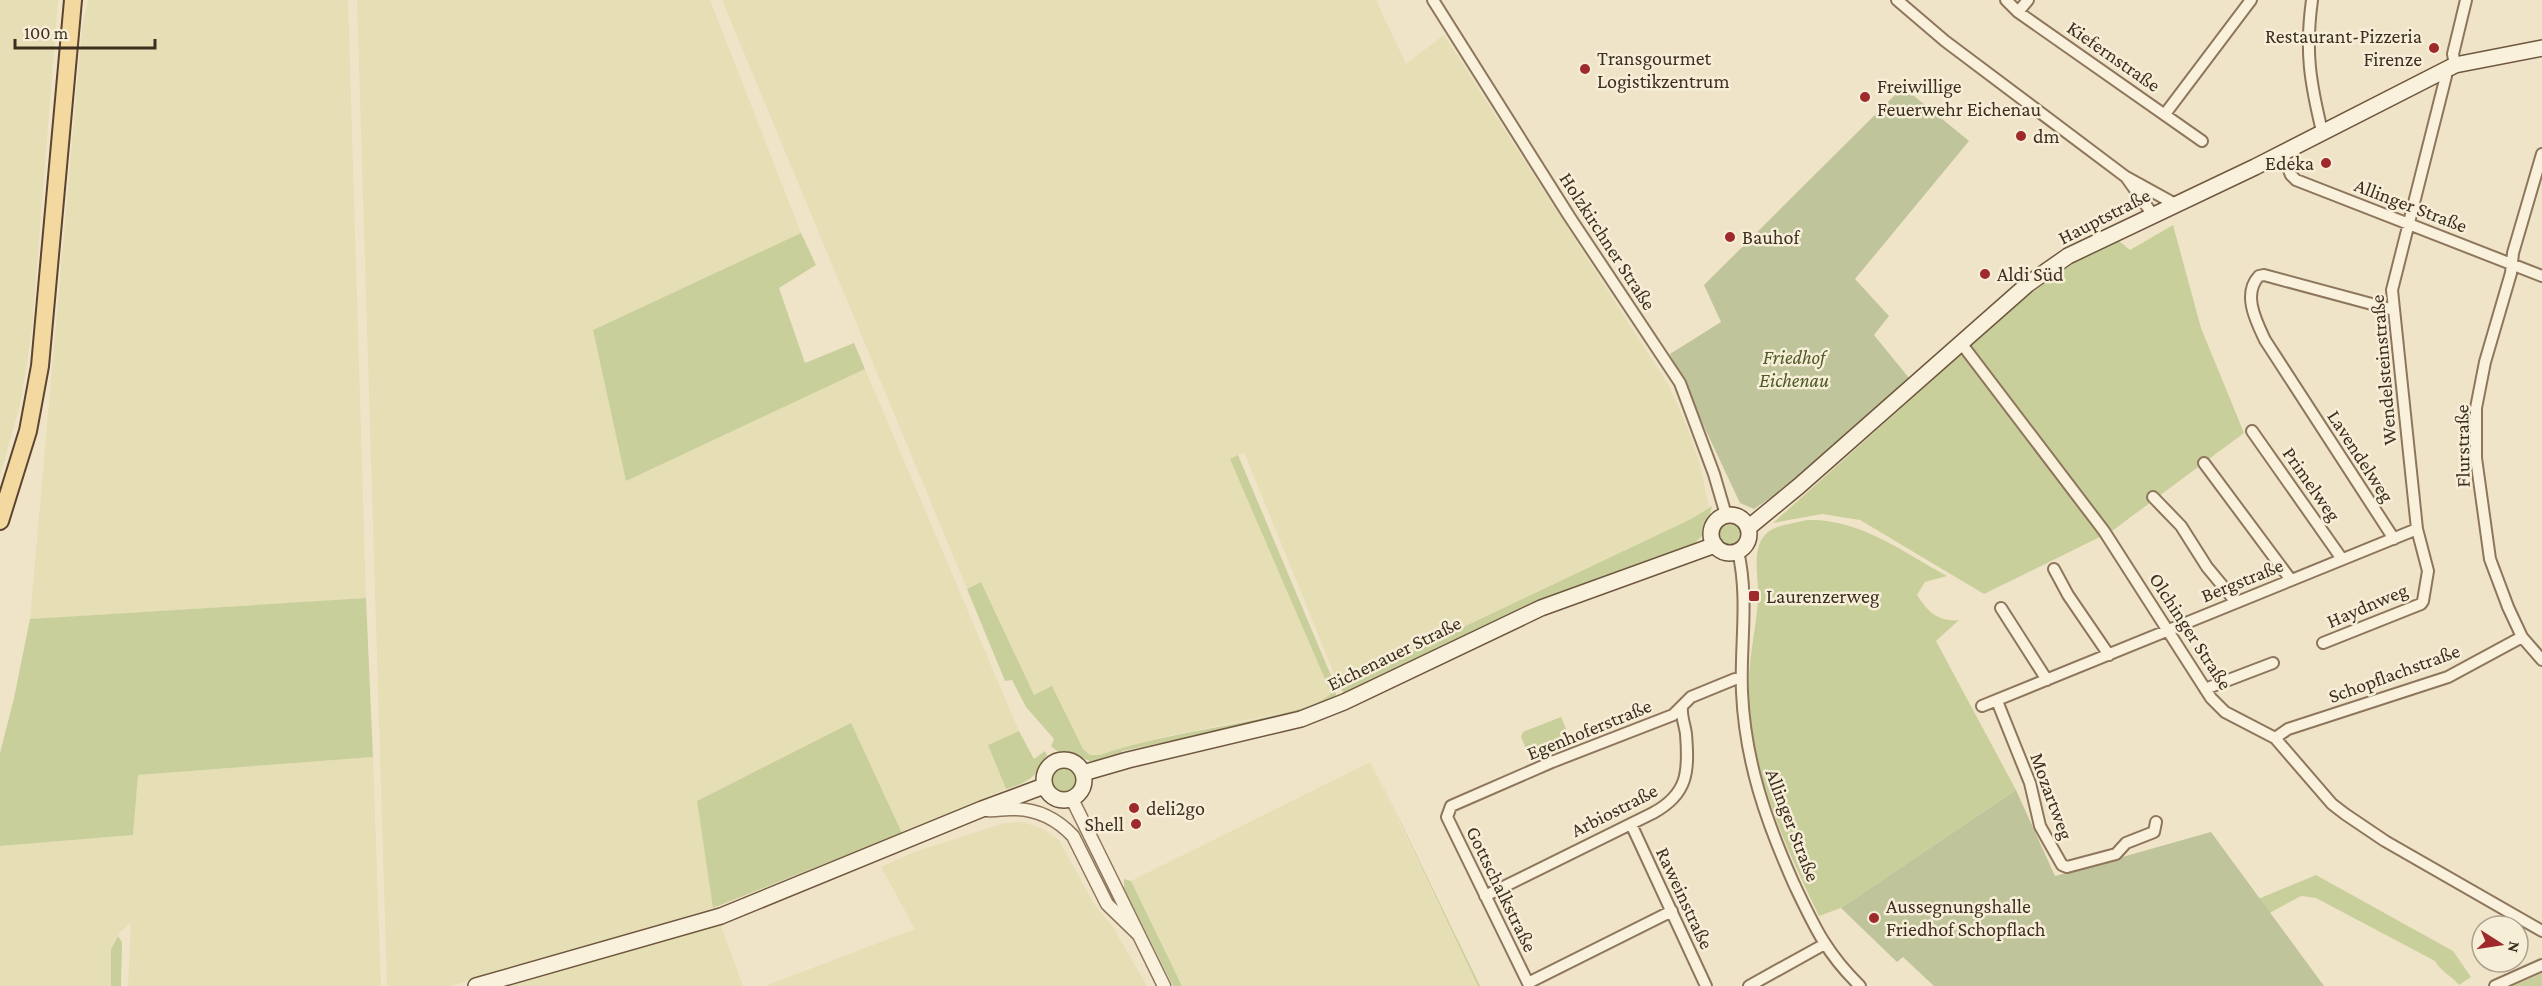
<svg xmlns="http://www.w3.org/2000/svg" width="2542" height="986" font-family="'Crimson Pro',serif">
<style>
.farmland{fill:#e6deb5}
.green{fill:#c9cf9b}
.cemetery{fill:#bfc49a}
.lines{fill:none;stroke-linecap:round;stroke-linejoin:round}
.minor-casing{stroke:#8d765c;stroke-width:14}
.tertiary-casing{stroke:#8d765c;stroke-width:15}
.secondary-casing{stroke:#6f573f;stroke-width:18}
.primary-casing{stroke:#5b4430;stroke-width:20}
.minor{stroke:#faf1dc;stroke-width:10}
.tertiary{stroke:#faf1dc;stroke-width:12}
.secondary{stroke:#faf1dc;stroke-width:15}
.primary{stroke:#f3d9a0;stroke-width:16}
.poi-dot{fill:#9e2a2b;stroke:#f7eed8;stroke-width:2}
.labels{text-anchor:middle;stroke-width:5;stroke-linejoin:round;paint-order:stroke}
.poi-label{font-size:20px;fill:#3d2e20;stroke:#f7eed8;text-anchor:start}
.street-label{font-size:20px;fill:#3d2e20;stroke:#f7eed8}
.park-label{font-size:20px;font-style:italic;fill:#4d5a26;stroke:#f7eed8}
</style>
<rect width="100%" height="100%" fill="#f0e4c8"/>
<!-- farmland -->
<path class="farmland" d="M0,0H58L32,330L21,401L0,476Z
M88,0H348L366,598L30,619L82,28Z
M357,0H710L801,233L593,330L627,480L865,369L1019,731L988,745L1006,789L902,833L851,724L697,801L713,908L451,986H387Z
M722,0H1376L1406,64L1444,35L1669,386L1688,429L1700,465L1709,507L1691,519L1339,686L1244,452L1231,459L1331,693L1327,699L1291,711L1172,735L1100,755H1089L1083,750L1052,687L1034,696L981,582L967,589Z
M373,757L381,986H128L131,923L119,933L111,949V986H0V846L133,835L138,775Z
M1370,762L1478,986H1182L1131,881Z
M1022,822L1041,828L1059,840L1094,904L1113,927L1147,986H765L915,929L881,867L914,852L1005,823Z
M719,921L743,986H499Z"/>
<!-- green -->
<path class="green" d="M2173,225L2201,328L2244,433L2112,531L1984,594L1860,520L1822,514L1773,523L2023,299L2072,264L2119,241L2130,250Z
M801,233L816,265L779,288L805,363L854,343L865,369L626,481L593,330Z
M1238,455L1335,685L1336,696L1333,700L1282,718L1122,751L1123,754L1092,762L1075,755L1057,751L1051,746L1054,739L1026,707L1012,680L1005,681L967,589L981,582L1034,695L1052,686L1083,749L1090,755H1100C1123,747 1147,741 1172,736C1201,729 1317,713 1331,693L1230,459Z
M1712,506L1705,533L1694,544L1557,594L1465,635L1345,695L1339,686L1691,519Z
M1715 534a15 15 0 1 1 30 0a15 15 0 1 1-30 0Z
M1807,520C1859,518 1903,552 1947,576L1925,582L1917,595C1928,612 1938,622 1959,620L1936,641L2016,790L1841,908L1819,916C1783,841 1748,768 1749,683C1749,654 1757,625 1758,597C1759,577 1750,546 1768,532C1777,525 1796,523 1807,520Z
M366,598L373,757L138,775L133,835L0,846V753L14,698L30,619Z
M1561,717L1573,745L1543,758L1539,750L1529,755L1521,737L1523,732Z
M851,723L902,833L713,908L697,801Z
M1019,731L1034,759L1045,751L1047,755C1036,777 1030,782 1006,789L988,745Z
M1371,761L1480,986H1478Z
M1048 780a16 16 0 1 1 32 0a16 16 0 1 1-32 0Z
M2316,875L2453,951L2471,977L2459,985C2451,975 2441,972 2435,961L2316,898L2301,896L2264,916L2258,899Z
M1124,879L1131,881L1182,986H1173L1124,889Z
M118,936L122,942L121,986H111V949Z
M2542,973V986H2513Z"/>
<!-- cemetery -->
<path class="cemetery" d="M1903,87L1969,141L1855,279L1889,316L1874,335L1909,378L1838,446L1797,480L1754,509L1740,503L1670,354L1721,322L1704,285Z
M2016,790L2055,876L2211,832L2324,986H1934L1903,957L1897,962L1841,908Z"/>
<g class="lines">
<defs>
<path id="minor" d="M1433,0L1569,216L1680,383L1714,474L1726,515
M1897,0L1945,41L2126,177L2175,204
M2006,0L2018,12L2202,141
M2312,0C2305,51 2310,82 2322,131
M2018,12L2028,0
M2455,65L2453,54L2466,0
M2165,114L2251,0
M2282,153L2291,175L2296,180L2542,276
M2542,154L2513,253L2511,273L2485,362L2476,408V458L2490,559L2508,607L2522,637L2542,660
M2126,177L2153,215
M2394,310L2264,275L2259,276C2242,294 2256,321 2265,340L2394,539
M1961,343L2104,531L2211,698L2225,712L2275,738L2332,804L2345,814L2385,841L2542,931
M2252,431L2342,559
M2204,463L2291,580
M2153,497L2181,526L2207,567L2236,602
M1738,551C1749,599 1740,644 1742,692C1745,761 1766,821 1794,884C1814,926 1826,953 1860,986
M2054,569L2068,595L2109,655
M2001,608L2047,680
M2323,643L2421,604L2423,601L2428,571L2417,529L2392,290L2446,76L2445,69
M2205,689L2273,663
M1997,701L2030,783L2040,826L2062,865L2067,867L2116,854L2126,843L2154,832L2156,822
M1982,706L2417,529
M2275,738L2288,729L2448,677L2522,637
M1631,824L1706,986
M1485,896L1653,813C1688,794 1689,772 1686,734C1685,725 1681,717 1682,707
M1672,911L1528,983L1447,817L1451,806L1552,762L1673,715L1691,697L1735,679H1741
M1749,986L1823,945
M2495,986L2542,965"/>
<path id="tertiary" d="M1072,799L1164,986
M987,810C995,811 1002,809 1010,809C1035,808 1056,818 1073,836L1107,904L1139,935"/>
<path id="secondary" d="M1711 534a19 19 0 1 1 38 0a19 19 0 1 1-38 0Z
M1748,528L1799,486L2028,284L2068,256L2255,167L2455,65L2542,48
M1044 780a20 20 0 1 1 40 0a20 20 0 1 1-40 0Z
M1083,773L1128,760L1301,719L1344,702L1541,608L1715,545
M476,986L721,916L982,809L1044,786"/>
<path id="primary" d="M0,521L28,431L40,366L73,0"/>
</defs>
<!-- minor casing -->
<use href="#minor" class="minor-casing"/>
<!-- tertiary casing -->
<use href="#tertiary" class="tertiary-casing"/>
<!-- secondary casing -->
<use href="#secondary" class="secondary-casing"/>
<!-- primary casing -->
<use href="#primary" class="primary-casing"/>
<!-- minor -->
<use href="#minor" class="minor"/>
<!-- tertiary -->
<use href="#tertiary" class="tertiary"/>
<!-- secondary -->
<use href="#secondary" class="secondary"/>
<!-- primary -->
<use href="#primary" class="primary"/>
</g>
<!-- markers -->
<g class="poi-dot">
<circle cx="2434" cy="48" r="6"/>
<circle cx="1585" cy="69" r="6"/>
<circle cx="1865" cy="97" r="6"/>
<circle cx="2021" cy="136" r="6"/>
<circle cx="2326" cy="163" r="6"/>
<circle cx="1730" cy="237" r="6"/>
<circle cx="1985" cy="274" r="6"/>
<rect x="1748" y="590" width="12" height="12" rx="3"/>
<circle cx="1134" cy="808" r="6"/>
<circle cx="1136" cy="824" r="6"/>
<circle cx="1874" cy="918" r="6"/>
</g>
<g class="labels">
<!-- poi labels -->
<g class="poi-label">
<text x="2422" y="43" text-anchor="end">Restaurant-Pizzeria<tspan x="2422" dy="23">Firenze</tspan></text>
<text x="1597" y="65">Transgourmet<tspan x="1597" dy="23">Logistikzentrum</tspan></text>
<text x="1877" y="93">Freiwillige<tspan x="1877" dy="23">Feuerwehr Eichenau</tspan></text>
<text x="2033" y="143">dm</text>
<text x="2314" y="170" text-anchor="end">Edeka</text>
<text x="1742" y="244">Bauhof</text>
<text x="1997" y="281">Aldi Süd</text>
<text x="1766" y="603">Laurenzerweg</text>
<text x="1146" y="815">deli2go</text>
<text x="1124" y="831" text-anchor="end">Shell</text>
<text x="1886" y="913">Aussegnungshalle<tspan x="1886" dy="23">Friedhof Schopflach</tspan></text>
</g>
<!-- street labels -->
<g class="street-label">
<text transform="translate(2114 56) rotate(35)" y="7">Kiefernstraße</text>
<text transform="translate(2411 205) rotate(21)" y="7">Allinger Straße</text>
<text transform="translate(2104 216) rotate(-27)" y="7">Hauptstraße</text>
<text transform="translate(1608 241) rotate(57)" y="7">Holzkirchner Straße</text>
<text transform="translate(2383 370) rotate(-95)" y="7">Wendelsteinstraße</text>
<text transform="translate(2462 446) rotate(-91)" y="7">Flurstraße</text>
<text transform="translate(2361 456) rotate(57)" y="7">Lavendelweg</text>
<text transform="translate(2312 484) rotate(55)" y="7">Primelweg</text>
<text transform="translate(2242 580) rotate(-22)" y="7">Bergstraße</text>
<text transform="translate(2367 605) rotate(-23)" y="7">Haydnweg</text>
<text transform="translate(2191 631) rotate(57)" y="7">Olchinger Straße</text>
<text transform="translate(1394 653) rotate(-26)" y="7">Eichenauer Straße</text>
<text transform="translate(2394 673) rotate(-20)" y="7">Schopflachstraße</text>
<text transform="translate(1589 729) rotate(-22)" y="7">Egenhoferstraße</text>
<text transform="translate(2052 796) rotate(70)" y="7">Mozartweg</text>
<text transform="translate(1614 810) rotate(-27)" y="7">Arbiostraße</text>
<text transform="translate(1793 825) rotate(69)" y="7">Allinger Straße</text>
<text transform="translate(1502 889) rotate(64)" y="7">Gottschalkstraße</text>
<text transform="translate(1685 898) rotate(65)" y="7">Raweinstraße</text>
</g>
<!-- park labels -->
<g class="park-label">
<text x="1794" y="364">Friedhof<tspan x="1794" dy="23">Eichenau</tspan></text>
</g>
</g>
<!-- north arrow -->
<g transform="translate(2500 944) rotate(102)"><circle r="28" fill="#f7eed8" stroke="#ada18e" stroke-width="1.5"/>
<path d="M0-4.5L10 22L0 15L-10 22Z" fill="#9e2a2b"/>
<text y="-9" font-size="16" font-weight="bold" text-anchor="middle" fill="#3d2e20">N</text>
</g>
<!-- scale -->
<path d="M15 39v9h140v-9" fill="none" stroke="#3d2e20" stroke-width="3"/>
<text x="24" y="39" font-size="18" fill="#3d2e20" stroke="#f7eed8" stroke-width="4.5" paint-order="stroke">100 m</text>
</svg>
